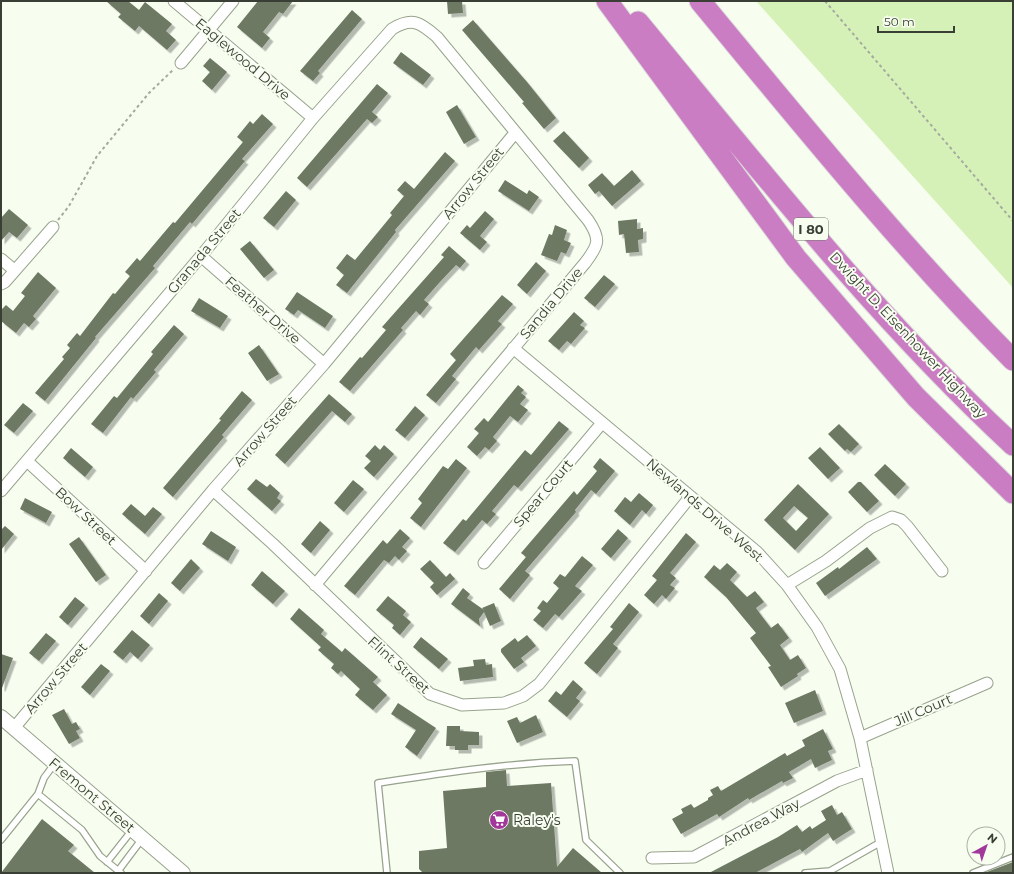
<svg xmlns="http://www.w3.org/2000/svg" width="1014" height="874" font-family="Montserrat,sans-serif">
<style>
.green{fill:#d5f1b8}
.building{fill:#6e7964;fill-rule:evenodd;filter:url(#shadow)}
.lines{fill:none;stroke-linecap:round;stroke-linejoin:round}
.service-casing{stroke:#98a38d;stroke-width:8}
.minor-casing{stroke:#98a38d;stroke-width:13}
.tertiary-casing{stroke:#98a38d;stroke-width:16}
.motorway-casing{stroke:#dcdcdb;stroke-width:23}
.path{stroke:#a4aa9e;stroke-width:2;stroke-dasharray:3 3;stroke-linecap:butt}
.service{stroke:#fff;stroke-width:5.5}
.minor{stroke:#fff;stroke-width:11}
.tertiary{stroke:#fff;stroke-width:14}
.motorway{stroke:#cb7dc3;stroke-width:21}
.labels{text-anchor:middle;stroke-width:4;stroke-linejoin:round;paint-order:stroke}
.shield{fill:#f7fef0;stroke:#73786d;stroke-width:1}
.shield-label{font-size:13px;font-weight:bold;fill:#3a3f35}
.street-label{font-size:14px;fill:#3a3f35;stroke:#f7fef0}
.poi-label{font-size:14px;fill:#3a3f35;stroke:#f7fef0;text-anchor:start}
</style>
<defs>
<filter id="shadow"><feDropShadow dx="3.5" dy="3.5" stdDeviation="0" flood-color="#0004"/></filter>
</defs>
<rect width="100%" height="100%" fill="#f7fef0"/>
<!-- green -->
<path class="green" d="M756,1H1013V288Z"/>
<!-- building -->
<path class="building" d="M106,1H128L139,10L145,2L172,24L166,31L176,40L167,50L139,26L135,31L118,17L121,14Z
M258,1H293L283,14L279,12L263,32L270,38L262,48L237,27Z
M447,1H462L463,13L448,14Z
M352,10L362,19L318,71L320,73L313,81L300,71Z
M473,20L527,82L556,118L544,129L522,103L524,102L462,30Z
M401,52L431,75L423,85L393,63Z
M210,58L227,72L212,90L202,81L210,72L203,66Z
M377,84L388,93L372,112L378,117L372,123L367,119L307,187L297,178Z
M457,105L476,137L464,144L446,112Z
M262,114L273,124L242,159L245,161L192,224L190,222L153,266L155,268L95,337L96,338L45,401L35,393L64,359L62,357L70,348L67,345L77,333L80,336L113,293L115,294L130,276L125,272L137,258L140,261L173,222L175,223L243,142L237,137L250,121L253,124Z
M564,131L589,158L579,168L553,141Z
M445,152L455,161L395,230L396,232L347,293L336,285L344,275L336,268L347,254L355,260L392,215L390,213L404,196L397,190L405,181L414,189Z
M632,170L641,181L612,206L599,191L595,194L588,185L602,173L614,186Z
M505,180L527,194L529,190L539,197L529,211L498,191Z
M286,191L296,200L274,227L263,218Z
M9,209L28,225L17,238L9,232L1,241V218Z
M485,211L494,219L480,236L487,242L480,250L460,233L467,225L470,228Z
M637,219V229L643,228V239L638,240L639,252L626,253L624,234L619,235L618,221Z
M555,225L567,230L564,240L571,243L566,254L561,252L557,261L541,255L549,234L552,235Z
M250,241L274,270L264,278L240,249Z
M449,246L466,261L460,268L456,265L439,283L424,300L429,304L420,315L416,311L401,328L403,330L350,391L339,382L360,357L362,358L386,330L382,327L444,257L441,255Z
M536,262L546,271L527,294L517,285Z
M38,272L56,288L33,316L36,319L29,327L24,323L16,333L1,321V310L6,305L13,311L25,296L21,293Z
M604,275L615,284L595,307L584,298Z
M297,292L333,316L325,328L298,310L294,315L285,309Z
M502,295L513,304L498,321L502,324L479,350L476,347L452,376L456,379L436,403L426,395L456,360L450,354Z
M199,298L228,316L220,328L191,311Z
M574,312L584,321L580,325L585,328L571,344L567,341L559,350L548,341Z
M174,325L184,334L154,370L156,372L133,399L131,397L103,433L91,424L114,396L117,398L153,354L151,352Z
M259,345L279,374L267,381L248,353Z
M518,385L524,390L521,393L526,397L520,404L528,410L518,422L510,416L493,437L497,441L489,450L485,447L477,456L467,447L479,433L474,429L484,418L488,422Z
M242,391L252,400L222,435L224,437L173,497L163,488L221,420L219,419Z
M329,394L352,414L345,422L332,411L285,464L275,455Z
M23,403L33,411L14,433L4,425Z
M415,406L425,415L405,438L395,430Z
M559,421L569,429L518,488L514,485L492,511L496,514L487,524L482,520L455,552L443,543L463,519L466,521L525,450L531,455Z
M839,424L859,444L851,452L847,449L845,451L828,434Z
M375,445L380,450L384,445L394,454L374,477L364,468L371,461L365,456Z
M820,447L840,468L828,479L808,458Z
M71,448L93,467L85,477L63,458Z
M600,458L615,471L596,494L591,490L575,510L576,512L525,571L530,575L510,599L499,589L526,557L521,553L574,491L577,495L597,471L593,467Z
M456,459L467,468L421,527L410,518L422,503L418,499L443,466L448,469Z
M885,464L906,484L895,496L874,475Z
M256,479L267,487L270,484L280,493L277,498L281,501L272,511L247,489Z
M353,480L364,489L344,512L334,503Z
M858,482H861L879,501L867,512L848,492Z
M798,484L829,514L795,550L764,520ZM794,506L808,518L796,531L783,518Z
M639,493L653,505L646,514L642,510L630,525L614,511L625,497L631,502Z
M25,498L52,512L46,523L20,509Z
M131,504L145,516L153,507L162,514L145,534L122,514Z
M320,521L330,530L311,553L301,544Z
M5,526L14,534L1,550V530Z
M400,529L410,538L402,547L407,551L399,560L395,556L389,563L384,560L355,595L344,586L383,540L387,544Z
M618,529L628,538L611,558L601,549Z
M211,531L236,547L228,561L202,544Z
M686,533L696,542L670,573L676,578L670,585L675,588L666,599L662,595L654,604L644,595L657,580L652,576Z
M79,537L106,575L96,582L69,544Z
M867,547L877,559L825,596L816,583L838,567L839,569Z
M582,556L593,565L575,586L582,591L559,617L555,614L543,628L533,620L541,611L537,608L543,600L547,603L559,588L553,583L560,574L565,577Z
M191,559L200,568L180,591L171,583Z
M430,560L446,577L450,573L455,579L437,595L430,587L434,583L420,569Z
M727,563L737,572L730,580L747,597L755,591L764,602L756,608L761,615L771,628L778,623L789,638L780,645L790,660L798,655L806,668L797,674L798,676L781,687L768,667L771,666L750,638L756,633L726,597L704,577L714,565L720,570Z
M262,571L285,591L273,604L251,585Z
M463,588L470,594L467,598L484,610L482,608L494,603L501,621L490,626L484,612L479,619L480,626L451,604Z
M159,593L168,601L149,624L140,616Z
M388,596L406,611L403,615L411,622L400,635L392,628L394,625L376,610Z
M75,597L85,605L68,625L59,617Z
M629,603L639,612L613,644L618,648L597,674L584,663L613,629L610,627Z
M299,608L324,630L321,634L342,652L345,648L378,677L373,682L387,695L373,710L355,695L360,689L341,671L338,674L331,668L334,664L318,650L321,647L290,619Z
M132,630L150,645L138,659L130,652L123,660L113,652Z
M46,633L56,641L39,661L29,653Z
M527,635L536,646L521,658L524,662L514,669L501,652V649L515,638L518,642Z
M421,637L448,659L439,669L413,647Z
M1,654L13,658L2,688H1Z
M485,659L486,665L492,664L493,677L460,681L458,668L474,666L473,660Z
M101,664L110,671L90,695L81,687Z
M573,680L583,689L576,698L580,701L567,717L548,701L556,691L561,695Z
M815,690L823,711L794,723L785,703Z
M398,703L436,728L417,756L405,747L416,730L391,714Z
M64,709L72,724L76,722L80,729L76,731L80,738L69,744L52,715Z
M536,715L543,732L517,743L507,721L517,717L520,723Z
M447,726H460V731L479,732V745H468V750H455V746H446Z
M823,729L833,749L828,751L832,760L815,768L811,759L789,772L793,778L783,783L782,781L749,800L748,798L719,817L717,814L681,834L672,819L683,813L681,809L691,804L694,808L708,800V798L713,795L710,790L718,786L721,791L785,753L787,756L805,746L802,740Z
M506,770L507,786L551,783L557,867L573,848L602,873H423L419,869V851L447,848L443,791L486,787V772Z
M832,805L837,815L842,812L852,829L833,841L828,833L802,852L800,849L755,873H709L778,837L797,825L802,832L810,826L812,829L826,820L821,811Z
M42,819L74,845L68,851L95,873H1Z
M1013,862V873H984Z"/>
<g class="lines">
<defs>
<path id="service" d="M38,794L82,830L100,856L121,873
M1,840L38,794L44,778L55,763
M107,862L133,829
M118,871L142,839
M387,873L378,783C444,773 509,763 575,761L586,840L620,873
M805,873L830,871L881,842
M973,873L1013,857"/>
<path id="minor" d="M174,1L313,118
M181,63L233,1
M201,256L324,364
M1,259L14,270
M1,284L5,282L53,227
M513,348L757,552L787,585L817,627L840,669L860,738L888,873
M27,461L146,571
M213,490L273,544L430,694L462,705L504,703L523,696L539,684L690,497
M1,491L201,256L313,118L392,29C412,17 420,22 437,37L588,220C601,239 599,245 585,263L315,585
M484,563L602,423
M787,585L826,561L870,528L892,517L901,520L907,526L942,571
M14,728L213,490L324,364L515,133
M860,738L987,683
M652,858L694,857L837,781L867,770"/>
<path id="tertiary" d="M1,717L183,873"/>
<path id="motorway" d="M607,1L796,258L916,397L1013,493
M700,1C801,123 901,247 1013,360
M638,22C757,166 876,318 1013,445"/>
</defs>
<!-- service casing -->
<use href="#service" class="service-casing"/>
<!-- minor casing -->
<use href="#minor" class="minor-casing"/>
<!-- tertiary casing -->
<use href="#tertiary" class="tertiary-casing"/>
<!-- motorway casing -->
<use href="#motorway" class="motorway-casing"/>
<!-- path -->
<path class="path" d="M825,1L1013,221
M58,220L69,206L97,156L149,93L174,69"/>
<!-- service -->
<use href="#service" class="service"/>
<!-- minor -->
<use href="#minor" class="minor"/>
<!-- tertiary -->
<use href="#tertiary" class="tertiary"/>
<!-- motorway -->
<use href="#motorway" class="motorway"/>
</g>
<!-- icons -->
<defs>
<symbol id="supermarket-disc" viewBox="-11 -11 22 22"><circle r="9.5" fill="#a1389a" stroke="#f7fef0"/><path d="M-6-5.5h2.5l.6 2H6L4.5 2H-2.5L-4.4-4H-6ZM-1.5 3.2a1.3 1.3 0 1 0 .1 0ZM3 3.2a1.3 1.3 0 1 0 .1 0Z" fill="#fff"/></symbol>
</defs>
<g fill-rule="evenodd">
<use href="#supermarket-disc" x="488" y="809" width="22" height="22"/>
</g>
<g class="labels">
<!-- shield labels -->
<rect class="shield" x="794" y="218" width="34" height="22" rx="3"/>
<g class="shield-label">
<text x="811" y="234">I 80</text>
</g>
<!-- street labels -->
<g class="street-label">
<text transform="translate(243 59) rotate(40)" y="5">Eaglewood Drive</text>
<text transform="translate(473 183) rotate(-51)" y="5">Arrow Street</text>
<text transform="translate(204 251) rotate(-50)" y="5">Granada Street</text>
<text transform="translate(551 303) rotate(-50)" y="5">Sandia Drive</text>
<text transform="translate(263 310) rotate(41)" y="5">Feather Drive</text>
<text transform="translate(908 335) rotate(47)" y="5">Dwight D. Eisenhower Highway</text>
<text transform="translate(265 431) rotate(-49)" y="5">Arrow Street</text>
<text transform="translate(543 493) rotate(-50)" y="5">Spear Court</text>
<text transform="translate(705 510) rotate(41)" y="5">Newlands Drive West</text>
<text transform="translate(86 516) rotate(43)" y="5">Bow Street</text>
<text transform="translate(399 665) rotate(42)" y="5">Flint Street</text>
<text transform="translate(56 678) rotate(-50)" y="5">Arrow Street</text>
<text transform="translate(923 710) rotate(-23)" y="5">Jill Court</text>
<text transform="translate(92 795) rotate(40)" y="5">Fremont Street</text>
<text transform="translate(761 822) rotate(-28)" y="5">Andrea Way</text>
</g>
<!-- poi labels -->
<g class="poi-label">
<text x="513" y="825">Raley's</text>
</g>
</g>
<!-- border -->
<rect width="1014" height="874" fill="none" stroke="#3a3f35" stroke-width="4"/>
<!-- north arrow -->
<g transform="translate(986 846) rotate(40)"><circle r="19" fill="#f7fef0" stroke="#abb2a5"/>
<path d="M0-3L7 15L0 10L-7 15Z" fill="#a1389a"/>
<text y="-6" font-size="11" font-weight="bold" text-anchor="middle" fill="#3a3f35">N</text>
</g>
<!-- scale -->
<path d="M878 26v6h76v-6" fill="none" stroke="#3a3f35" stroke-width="2"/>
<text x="884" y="26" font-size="12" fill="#3a3f35" stroke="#f7fef0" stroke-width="3" paint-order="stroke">50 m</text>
</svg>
